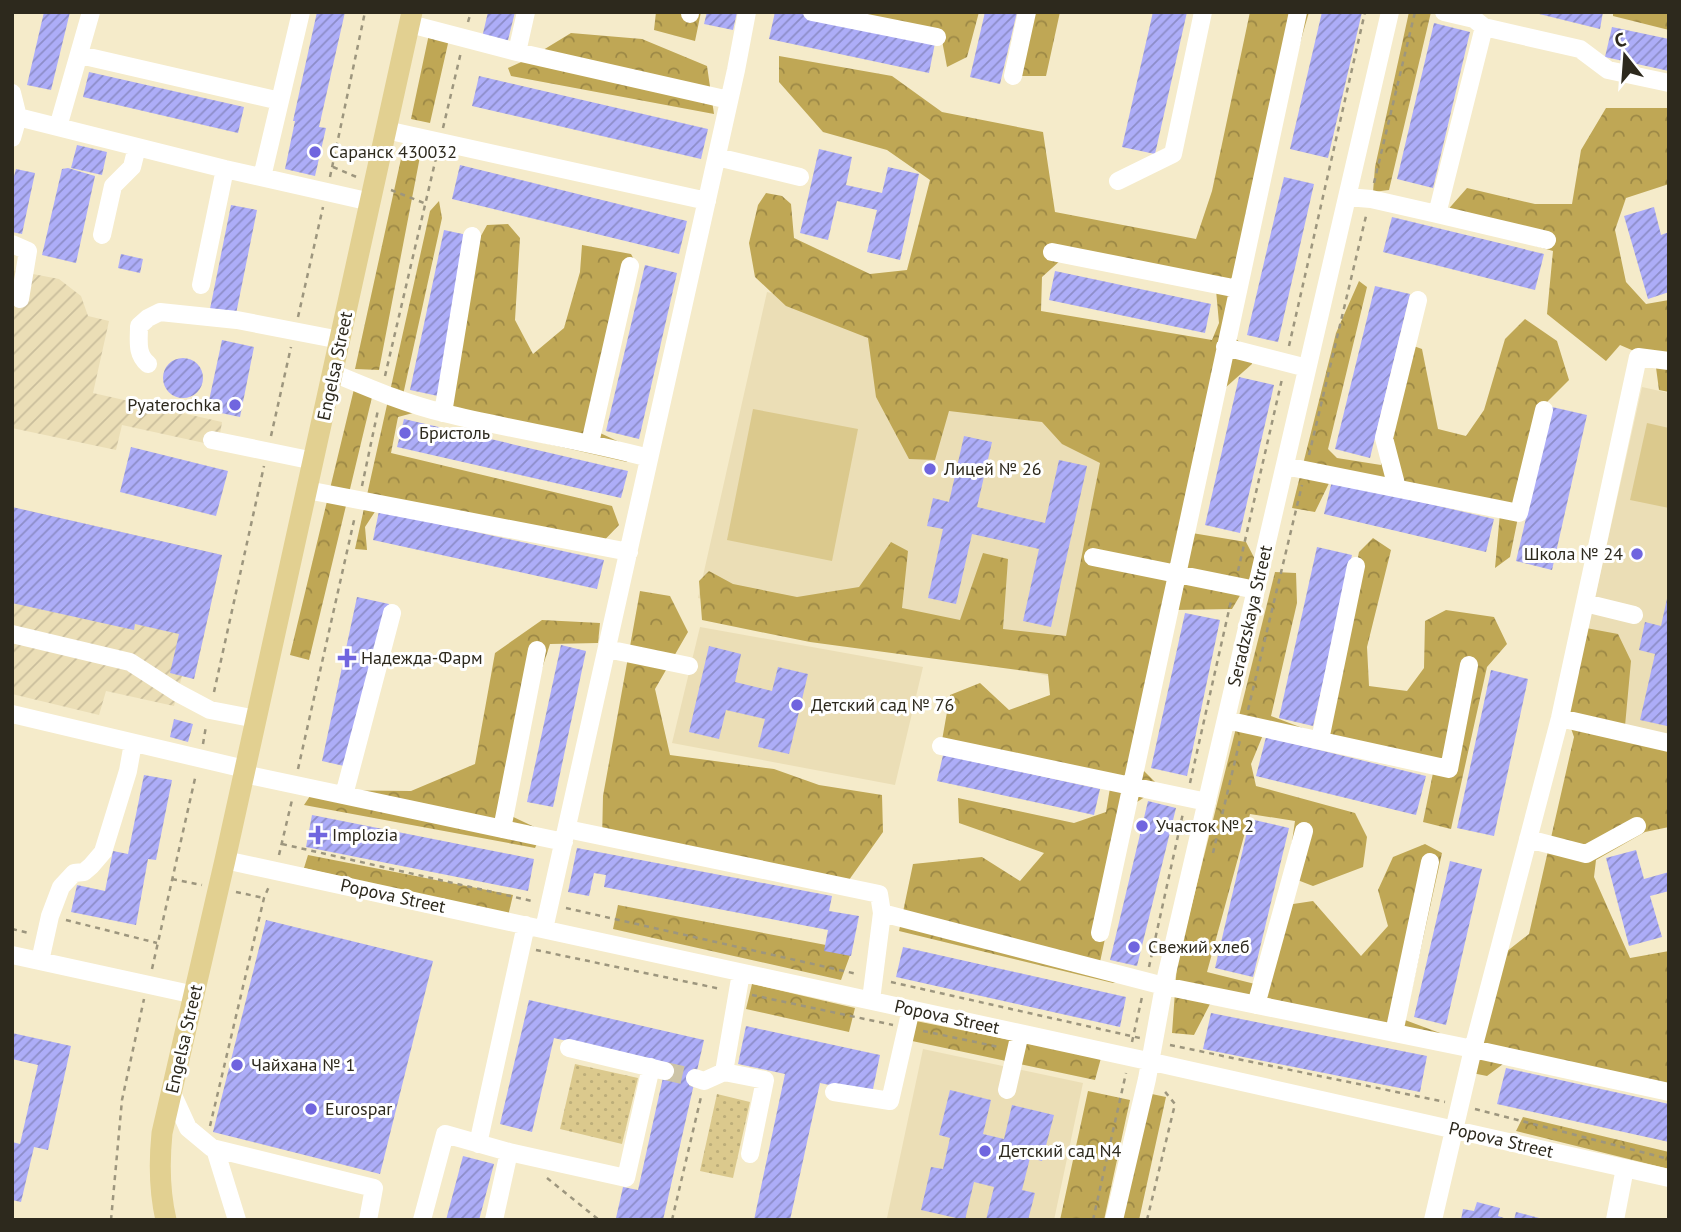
<svg xmlns="http://www.w3.org/2000/svg" width="1681" height="1232" font-family="'PT Sans',sans-serif">
<style>
.built{fill:#ebdeb6}
.industrial{fill:url(#industrial-furrows)}
.green{fill:#dbc98d}
.forest{fill:url(#forest-crowns);fill-rule:evenodd}
.park{fill:url(#park-dots)}
.building{fill:url(#building-hatch)}
.lines{fill:none;stroke-linecap:round;stroke-linejoin:round}
.minor-tunnel{stroke:#cdc4a7;stroke-width:18;stroke-dasharray:18 9;stroke-linecap:butt}
.path{stroke:#9d967e;stroke-width:2.5;stroke-dasharray:5 5;stroke-linecap:butt}
.minor{stroke:#fff;stroke-width:18}
.major{stroke:#e2d091;stroke-width:21}
.poi-dot{fill:#7065df;stroke:#fff;stroke-width:2.5}
.labels{text-anchor:middle;stroke-width:6;stroke-linejoin:round;paint-order:stroke}
.poi-label{font-size:18px;fill:#2d291d;stroke:#fff;text-anchor:start}
.street-label{font-size:18px;fill:#2d291d;stroke:#fff}
</style>
<defs>
<pattern id="industrial-furrows" width="10" height="10" patternUnits="userSpaceOnUse" patternTransform="scale(1.75)"><rect width="10" height="10" fill="#ebdeb6"/><path d="M-1 1l2-2M0 10L10 0M9 11l2-2" fill="none" stroke="#cabe9c"/></pattern>
<pattern id="forest-crowns" width="20" height="18" patternUnits="userSpaceOnUse" patternTransform="scale(1.75)"><rect width="20" height="18" fill="#bfa755"/><path d="M2 6a3 3 0 1 1 6 0M12 15a3 3 0 1 1 6 0" fill="none" stroke="#9c8846"/></pattern>
<pattern id="park-dots" width="8" height="8" patternUnits="userSpaceOnUse" patternTransform="scale(1.75)"><rect width="8" height="8" fill="#dbc98d"/><path d="M2 2h.1M6 6h.1" fill="none" stroke="#bcad79" stroke-width="1.8" stroke-linecap="round"/></pattern>
<pattern id="building-hatch" width="6" height="6" patternUnits="userSpaceOnUse" patternTransform="scale(1.75)"><rect width="6" height="6" fill="#adadf8"/><path d="M-1 1l2-2M0 6l6-6M5 7l2-2" fill="none" stroke="#8d8dc8"/></pattern>
</defs>
<rect width="100%" height="100%" fill="#f5ebca"/>
<!-- built -->
<path class="built" d="M767,292L1153,379L1084,684L698,598Z
M1642,387L1669,393V737L1569,714Z
M700,627L923,667L895,785L672,743Z
M923,1049L1083,1083L1054,1220L887,1218Z"/>
<!-- industrial -->
<path class="industrial" d="M12,270L59,279L81,296L88,316L109,321L93,393L222,422L218,446L122,425L116,450L12,428Z
M12,507L222,555L194,679L182,676L174,706L106,691L99,715L12,694Z"/>
<!-- green -->
<path class="green" d="M753,409L858,429L832,561L727,540Z
M1647,423L1669,428V508L1630,500Z"/>
<!-- forest -->
<path class="forest" d="M656,12H701L695,41L654,30Z
M847,12H979L967,57L947,67L941,35Z
M1028,12H1060L1046,76H1013Z
M1250,12H1309L1267,159L1234,337L1251,352L1252,364L1225,388L1192,533L1246,542L1258,565L1232,609L1174,610L1140,767L1160,787L1134,804L1100,962L1130,978L1113,983L899,931L913,864L982,857L1020,881L1044,853L959,823L958,798L1074,823L1106,812L1110,788L941,746L950,695L980,683L1009,710L1050,695L1048,674L810,642L702,620L699,581L709,571L733,584L797,597L859,587L891,542L908,551L902,608L960,620L983,553L1008,559L1003,629L1066,636L1100,463L1062,444L1042,422L949,411L935,460L909,459L876,397L868,338L786,306L755,277L749,243L758,205L766,193L782,196L791,204L794,238L870,274L907,270L930,180L887,150L823,132L779,82V56L892,76L942,112L1043,132L1055,212L1196,239L1212,191ZM1062,259L1216,290L1219,323L1212,340L1041,311L1042,277Z
M1409,12H1431L1389,190L1373,192L1375,167Z
M1613,12H1669V30L1613,16Z
M571,33L642,39L707,66L714,114L511,76L508,68L530,58Z
M429,34L449,39L430,123L411,119Z
M1606,108H1669V184L1626,198L1615,230L1626,282L1646,304L1669,300V392L1659,390L1655,360L1620,345L1606,361L1547,314L1553,251L1453,222L1445,213L1467,188L1535,204H1572L1581,150Z
M406,136L423,141L379,370L355,369Z
M439,201L442,218L403,395L435,405L449,391L477,243L487,225L508,224L520,238L515,320L533,354L564,328L580,272L582,245L631,254L638,267L598,432L632,448L627,462L413,413L398,417L391,453L612,506L619,525L595,550L380,504L365,527L367,550L355,549L430,211Z
M1359,281L1367,287L1328,449L1337,458L1381,465L1408,344L1422,349L1438,429L1466,436L1484,410L1505,339L1525,319L1557,341L1569,380L1540,409L1510,557L1495,568L1500,513L1333,475L1315,512L1292,508L1336,333Z
M354,389L373,393L309,660L290,655Z
M1373,538L1391,550L1367,647L1369,686L1407,691L1424,668L1425,621L1446,610L1494,617L1507,644L1487,667L1451,829L1423,822L1434,768L1265,730L1251,764L1256,786L1355,813L1367,837L1363,867L1313,886L1287,876L1295,821L1250,814L1207,972L1255,984L1280,906L1313,901L1361,956L1388,926L1378,890L1393,857L1425,844L1442,853L1405,1020L1440,1033L1445,1048L1210,1004L1194,1035L1172,1033L1177,964L1275,572L1296,573L1297,603L1271,716L1313,732L1323,728L1359,552Z
M640,591L670,596L688,632L655,689L670,755L774,769L819,785L882,795L883,832L844,887L602,841L603,796Z
M542,620L600,623L598,643L550,644L504,786L507,814L543,831L535,848L304,805L314,790L411,791L475,764L495,653Z
M1586,628L1618,634L1631,661L1625,726L1669,743V827L1645,832L1596,860L1594,877L1630,958L1669,951V1089L1515,1055L1487,1076L1472,1073L1506,952L1529,934L1574,737L1566,714Z
M308,855L513,895L508,916L304,868Z
M618,905L852,950L841,980L613,929Z
M752,984L855,1008L849,1032L746,1009Z
M916,1021L1101,1058L1095,1080L912,1041Z
M1088,1091L1130,1100L1104,1220H1060Z
M1147,1093L1166,1097L1139,1220H1121Z
M1523,1117L1669,1152V1169L1516,1131Z"/>
<!-- park -->
<path class="park" d="M575,1064L638,1078L622,1144L560,1129Z
M717,1094L750,1102L733,1178L700,1171Z"/>
<!-- building -->
<path class="building" d="M44,12H70L51,90L27,85Z
M317,12H345L319,127L326,128L315,176L285,169L295,121H293Z
M488,12H515L506,48L481,42Z
M707,12H737L733,30L704,24Z
M775,12H793L935,43L929,73L769,39Z
M985,12H1017L1000,84L970,77Z
M1153,12H1187L1155,154L1122,147Z
M1322,12H1362L1328,158L1290,149Z
M1531,12H1603L1600,29Z
M1434,23L1470,32L1433,188L1397,179Z
M1612,27L1669,39V71L1605,57Z
M89,72L244,107L238,133L83,97Z
M479,76L708,129L701,159L472,106Z
M77,145L107,152L102,175L71,168Z
M819,149L852,157L846,185L882,193L888,167L919,174L900,260L867,252L877,210L837,201L828,240L800,233Z
M460,165L687,221L679,254L452,199Z
M68,168L95,176L76,263L42,255L62,169Z
M16,169L35,173L22,234L12,232V184Z
M1284,177L1314,184L1278,342L1247,335Z
M231,205L257,210L236,314L210,309Z
M1654,207L1661,235L1669,232V292L1648,299L1624,216Z
M1392,217L1544,254L1535,290L1383,252Z
M444,230L472,236L438,396L410,390Z
M121,254L143,259L140,273L118,268Z
M645,265L677,273L639,439L606,431Z
M1055,271L1211,304L1205,333L1049,300Z
M1375,286L1410,294L1370,458L1335,449Z
M222,340L254,347L240,417L207,410Z
M163 378a20 20 0 1 1 40 0a20 20 0 1 1-40 0Z
M1239,377L1274,385L1240,533L1205,525Z
M1552,407L1587,415L1552,570L1516,561Z
M404,419L628,471L621,498L397,447Z
M964,436L992,442L977,507L1045,523L1059,460L1087,466L1051,627L1023,621L1039,549L972,534L956,604L928,598L943,529L927,526L933,498L949,502Z
M131,447L228,471L216,516L120,492Z
M1332,481L1494,519L1486,552L1324,514Z
M12,507L222,555L194,679L170,673L179,634L135,624L134,630L12,603Z
M379,511L604,560L597,589L373,540Z
M1317,547L1352,555L1313,726L1279,718Z
M1668,594L1669,717L1667,726L1640,720L1655,654L1639,650L1645,622L1661,626Z
M357,597L389,604L353,768L322,761Z
M1185,613L1220,620L1187,776L1151,768Z
M561,645L586,651L553,807L527,802Z
M709,646L741,654L735,682L772,691L778,667L808,674L789,754L758,747L765,719L726,710L719,739L689,732Z
M1491,670L1528,679L1494,836L1457,828Z
M174,719L193,724L188,742L170,737Z
M1266,737L1426,776L1416,815L1256,776Z
M943,755L1100,789L1094,815L937,781Z
M144,775L172,780L156,860L148,859L136,925L71,912L77,885L105,891L113,851L128,854Z
M1148,801L1176,808L1137,966L1110,960Z
M312,815L534,859L528,891L306,847Z
M1250,819L1289,828L1253,977L1215,968Z
M577,848L832,896L829,911L859,916L851,956L824,951L828,930L604,887L606,875L594,873L589,896L568,892Z
M1636,850L1644,879L1669,872V891L1650,896L1662,937L1629,946L1606,858Z
M1450,861L1482,869L1446,1025L1414,1017Z
M266,920L433,961L380,1174L213,1132Z
M903,947L1126,997L1120,1027L896,977Z
M529,1000L704,1040L663,1220L616,1218L623,1187L638,1190L666,1064L554,1038L532,1132L500,1124Z
M1211,1013L1427,1056L1420,1092L1203,1049Z
M746,1026L880,1055L872,1094L820,1083L790,1220H754L785,1074L738,1064Z
M12,1033L71,1046L48,1150L34,1147L21,1202L12,1200V1142L20,1144L38,1065L12,1059Z
M1506,1068L1669,1104V1142L1497,1104Z
M950,1090L991,1100L983,1134L1004,1139L1012,1105L1054,1115L1042,1161L1030,1158L1022,1190L1035,1193L1028,1220H986L994,1187L974,1182L965,1220L921,1210L931,1167L943,1169L950,1138L939,1135Z
M463,1156L494,1164L479,1220H446Z
M1477,1202L1500,1208L1498,1216L1510,1220H1461L1463,1209L1474,1211Z
M1516,1212L1543,1219V1220H1514Z"/>
<g class="lines">
<!-- minor-tunnel -->
<path class="minor-tunnel" d="M665,1071L695,1078"/>
<!-- path -->
<path class="path" d="M468,22L471,12
M443,128L461,52
M333,167L359,178
M330,177L365,12
M1374,183L1415,12
M391,190L424,203
M298,317L323,207
M1289,346L1365,12
M385,376L436,158
M271,436L291,347
M1309,455L1366,216
M362,486L378,410
M1238,571L1282,379
M214,692L264,466
M1248,710L1302,485
M203,744L206,726
M298,769L355,516
M1190,783L1231,601
M282,844L532,901
M1213,853L1240,740
M279,855L292,800
M172,879L202,885
M236,892L264,898
M566,908L857,974
M66,920L157,943
M12,929L29,933
M536,950L721,989
M1149,967L1183,813
M152,969L196,774
M891,982L1140,1038
M752,995L893,1025
M923,1031L999,1047
M1132,1042L1142,997
M1170,1045L1445,1102
M1475,1109L1669,1159
M210,1126L264,898L270,884
M547,1178L599,1220
M111,1220L122,1100L144,999
M672,1220L701,1097
M1093,1220L1126,1073
M1147,1220L1175,1104L1162,1088"/>
<!-- minor -->
<path class="minor" d="M526,12L517,52L729,100
M812,12L937,37
M1444,12L1474,19L1484,27L1580,49L1608,70L1669,83
M690,14V12
M410,24L517,52
M80,55L280,101
M1013,76L1027,12
M12,93L18,117L12,115
M58,127L91,12
M386,130L707,201
M12,138L18,117L225,169L371,202
M717,157L800,177
M262,177L301,12
M1118,181L1173,154L1203,12
M1347,197L1371,199L1437,214L1484,27
M1437,214L1547,240
M102,235L113,186L132,167L137,147
M12,244L28,251L20,299
M1052,252L1238,289
M201,285L225,169
M1225,347L1307,368
M148,364C136,354 139,341 139,326L148,318L160,312L237,320L340,340
M333,373C369,388 406,404 444,413C513,430 582,440 649,458
M443,413L472,236
M212,440L314,461
M590,443L630,266
M1285,466L1519,513L1544,410
M1397,488L1384,438L1418,300
M307,490L629,552
M1093,557L1256,590
M1585,603L1634,615
M12,634L130,662L178,693L210,710L256,719
M607,649L689,666
M12,714L245,769
M1560,718L1669,743
M1226,720L1449,769L1469,665
M1320,740L1356,566
M941,746L1207,802
M244,774L564,842
M344,795L392,613
M502,829L537,650
M567,829L879,894L882,913L1164,986L1473,1049L1669,1092
M1528,839L1586,854L1637,826
M225,860L1157,1063L1669,1178
M544,929L736,70L747,12
M1100,933L1298,12
M12,955L195,995
M40,961L50,916L61,887L74,873L84,872L91,866L103,852L128,771L133,743
M741,973L724,1072L765,1080L750,1154
M871,1000L882,913
M1256,1005L1304,831
M1394,1033L1430,862
M569,1048L665,1071
M695,1078L704,1081L724,1072
M1007,1090L1020,1033
M834,1092L890,1101L911,1009
M172,1093L188,1128L212,1148L374,1188L368,1220
M478,1144L526,925
M215,1149L237,1220
M509,1152L626,1178L651,1067
M422,1220L445,1134L509,1152L494,1220
M1114,1220L1147,1079L1164,986L1390,12
M1433,1220L1473,1049L1560,718L1638,357L1669,361
M1615,1220L1625,1168"/>
<!-- major -->
<path class="major" d="M166,1220C159,1190 159,1163 162,1133L225,860L412,12"/>
</g>
<!-- markers -->
<g class="poi-dot">
<circle cx="315" cy="152" r="7"/>
<circle cx="235" cy="405" r="7"/>
<circle cx="405" cy="433" r="7"/>
<circle cx="930" cy="469" r="7"/>
<circle cx="1637" cy="554" r="7"/>
<path d="M343.5 647.5h7v7h7v7h-7v7h-7v-7h-7v-7h7z"/>
<circle cx="797" cy="705" r="7"/>
<circle cx="1142" cy="826" r="7"/>
<path d="M314.5 824.5h7v7h7v7h-7v7h-7v-7h-7v-7h7z"/>
<circle cx="1134" cy="947" r="7"/>
<circle cx="237" cy="1065" r="7"/>
<circle cx="311" cy="1109" r="7"/>
<circle cx="985" cy="1151" r="7"/>
</g>
<g class="labels">
<!-- poi labels -->
<g class="poi-label">
<text x="329" y="158">Саранск 430032</text>
<text x="221" y="411" text-anchor="end">Pyaterochka</text>
<text x="419" y="439">Бристоль</text>
<text x="944" y="475">Лицей № 26</text>
<text x="1623" y="560" text-anchor="end">Школа № 24</text>
<text x="361" y="664">Надежда-Фарм</text>
<text x="811" y="711">Детский сад № 76</text>
<text x="1156" y="832">Участок № 2</text>
<text x="332" y="841">Implozia</text>
<text x="1148" y="953">Свежий хлеб</text>
<text x="251" y="1071">Чайхана № 1</text>
<text x="325" y="1115">Eurospar</text>
<text x="999" y="1157">Детский сад N4</text>
</g>
<!-- street labels -->
<g class="street-label">
<text transform="translate(335 366) rotate(-78)" y="6">Engelsa Street</text>
<text transform="translate(1250 616) rotate(-77)" y="6">Seradzskaya Street</text>
<text transform="translate(393 896) rotate(12)" y="6">Popova Street</text>
<text transform="translate(947 1017) rotate(12)" y="6">Popova Street</text>
<text transform="translate(184 1039) rotate(-77)" y="6">Engelsa Street</text>
<text transform="translate(1501 1140) rotate(13)" y="6">Popova Street</text>
</g>
</g>
<!-- border -->
<rect width="1681" height="1232" fill="none" stroke="#2d291d" stroke-width="28"/>
<!-- north arrow -->
<g transform="translate(1625 56) rotate(343)" stroke="#ffffff" stroke-width="5" paint-order="stroke">
<path d="M0-5L12 26L0 18L-12 26Z" fill="#2d291d"/>
<text y="-10" font-size="19" font-weight="bold" text-anchor="middle" fill="#2d291d">С</text>
</g>
</svg>
